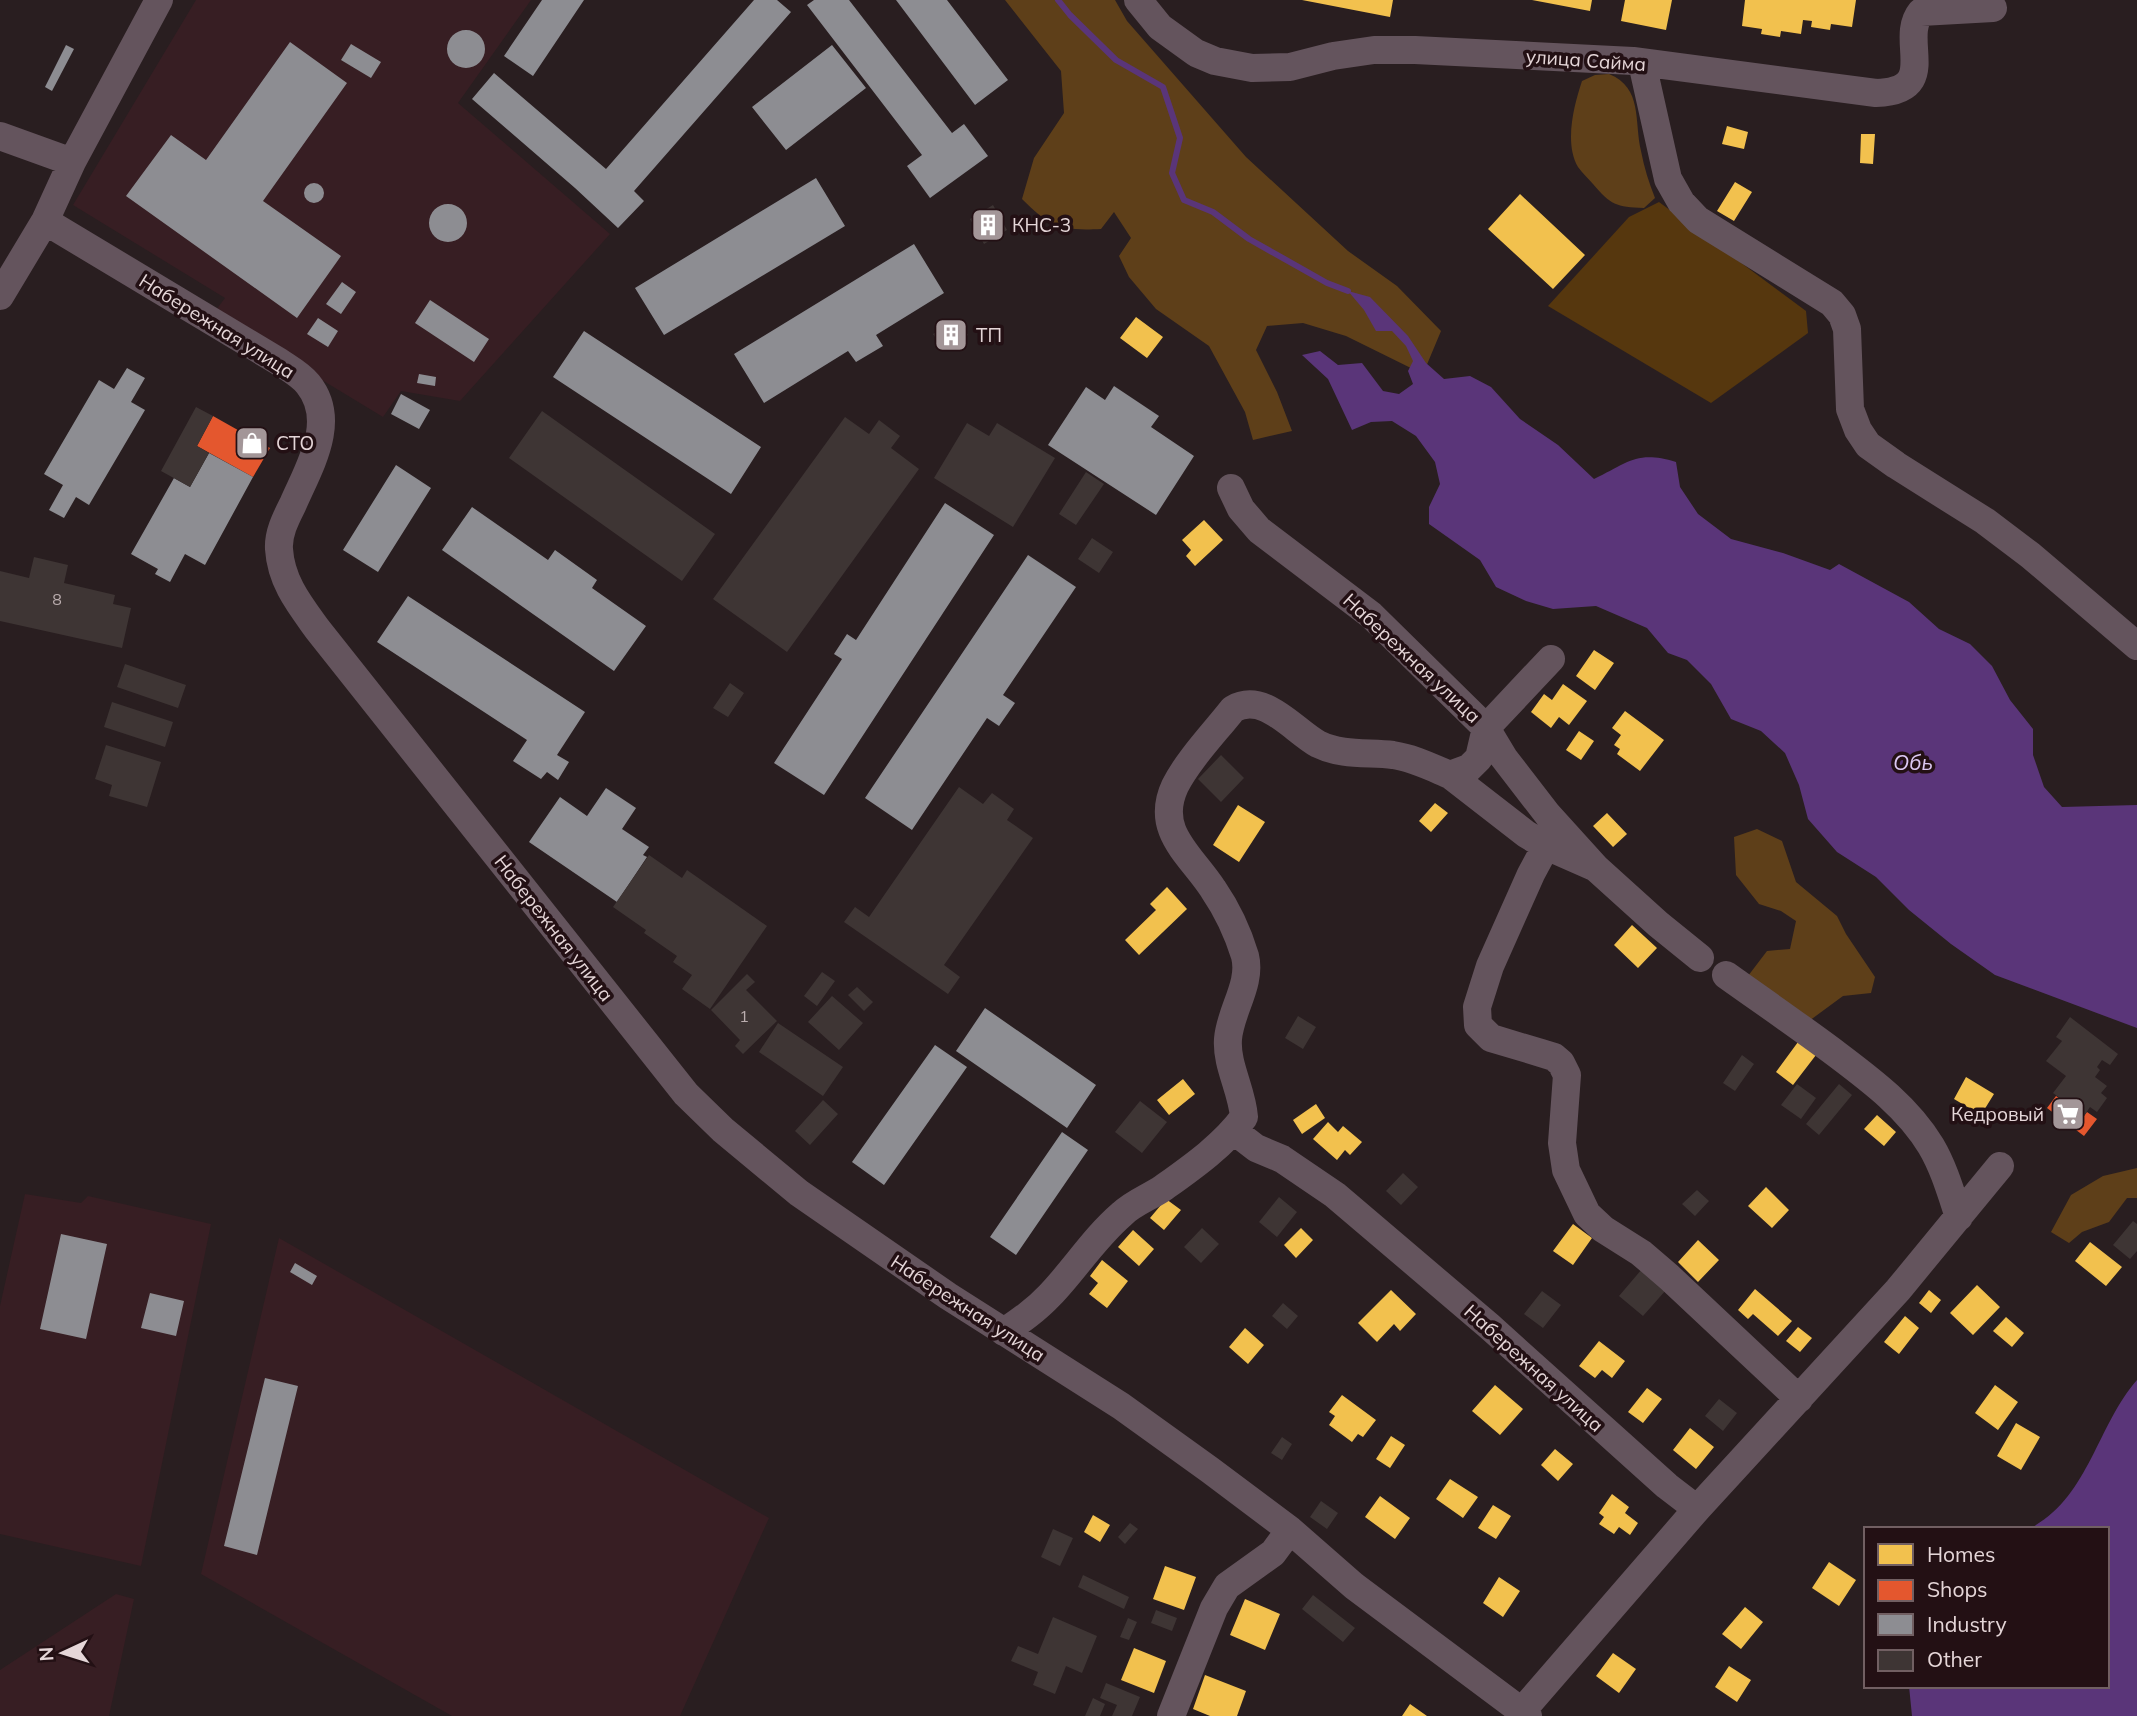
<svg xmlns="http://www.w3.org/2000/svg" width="2137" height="1716" font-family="Mulish,sans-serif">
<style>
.built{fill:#371e23}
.green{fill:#56370e}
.forest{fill:#5e3f19}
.water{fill:#5a3579}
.homes{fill:#f2c14e}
.shops{fill:#e4572e}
.industry{fill:#8d8d92}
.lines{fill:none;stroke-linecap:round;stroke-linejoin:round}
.stream{stroke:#5a3579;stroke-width:6}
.building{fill:#3e3534}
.minor{stroke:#64545d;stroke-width:28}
.labels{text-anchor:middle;stroke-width:7;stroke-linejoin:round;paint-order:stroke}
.number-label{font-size:16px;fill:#bbaeaf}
.street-label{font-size:19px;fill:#e5d6d8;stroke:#231014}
.poi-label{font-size:19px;fill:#e5d6d8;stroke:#231014;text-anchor:start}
.water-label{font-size:21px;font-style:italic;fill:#dcc8f3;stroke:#231014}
</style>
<rect width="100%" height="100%" fill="#291e20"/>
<!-- built -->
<path class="built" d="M196,0H531L458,103L610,234L460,401L401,391L383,417L213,314L225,298L73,205Z
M25,1194L81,1203L88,1196L211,1224L141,1566L0,1534V1306Z
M279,1238L769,1518L680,1716H452L201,1574Z
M116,1594L134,1599L109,1716H0V1670Z"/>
<!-- green -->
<path class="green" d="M1659,202L1806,311L1808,333L1711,403L1548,306L1629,217Z"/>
<!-- forest -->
<path class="forest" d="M1005,0H1115L1127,21L1246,157L1348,251L1397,286L1441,331L1423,374L1346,336L1303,323L1267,326L1256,350L1277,392L1292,431L1253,440L1245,412L1209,346L1156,309L1129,277L1119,256L1131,238L1114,212L1101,229C1061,231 1050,227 1022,199L1034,158L1064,113L1061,71Z
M1609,74C1643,88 1634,121 1641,151C1644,167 1649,183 1655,198L1644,208C1616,207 1611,205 1593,184C1588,178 1582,173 1578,167C1564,143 1574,105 1582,81L1595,75Z
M1757,829L1782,841L1796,882L1837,916L1846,934L1875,977L1871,993L1843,996L1809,1021L1748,976L1767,951L1790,949L1796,921L1781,911L1759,904L1736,875L1734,837Z
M2137,1168V1198H2127L2109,1222L2082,1232L2069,1243L2051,1232L2071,1195L2103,1176Z"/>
<!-- water -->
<path class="water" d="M1348,291L1370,297L1408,336L1426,363L1444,379L1470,376L1491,387L1520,419L1558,445L1594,479C1628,463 1636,450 1676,462L1680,487L1698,514L1731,539L1783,553L1830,570L1839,564L1909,602L1939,629L1970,644L1992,666L2010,700L2033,729V755L2044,787L2062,807L2137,805V1028L1995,975L1951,944L1909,910L1876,877L1837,852L1808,819L1799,785L1785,753L1761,731L1731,719L1711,684L1687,660L1668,653L1647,628L1596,606L1553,609L1526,601L1496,587L1480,560L1429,524V507L1440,484L1435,462L1416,436L1392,421L1371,422L1352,430L1328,379L1302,355L1320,351L1338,365L1362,363L1383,391L1399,394L1413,384L1408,371L1413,361L1406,346L1392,331H1376L1364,310Z
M2137,1380V1716H1912L1909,1686H2107V1529H2029C2089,1498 2096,1427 2137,1380Z"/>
<!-- homes -->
<path class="homes" d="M1302,0H1393L1390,17Z
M1532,0H1592L1590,11Z
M1625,0H1672L1666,30L1621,21Z
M1745,0H1856L1852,27L1831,24L1830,30L1811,27L1812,21L1803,20L1801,34L1781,31L1780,37L1761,34L1762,29L1742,26Z
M1727,126L1748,132L1744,149L1722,144Z
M1861,134H1875L1873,164L1860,163Z
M1735,182L1752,192L1734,221L1717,211Z
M1520,194L1585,255L1553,289L1488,229Z
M1136,317L1163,337L1147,358L1120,338Z
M1204,520L1223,540L1195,566L1186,556L1191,550L1182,540Z
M1594,650L1614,663L1595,690L1576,676Z
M1563,684L1587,701L1569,725L1559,717L1551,728L1531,712L1544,694L1552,700Z
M1625,711L1664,740L1640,771L1617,754L1620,749L1614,745L1621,735L1612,728Z
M1579,731L1594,741L1581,760L1566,750Z
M1435,803L1448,813L1431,832L1419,821Z
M1238,805L1265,822L1239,862L1213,845Z
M1607,813L1627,834L1613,847L1593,826Z
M1167,887L1187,909L1139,955L1125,940L1156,910L1150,904Z
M1632,925L1657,948L1638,968L1614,945Z
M1798,1042L1816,1055L1793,1085L1776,1072Z
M1966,1077L1994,1094L1981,1115L1954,1099Z
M1183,1079L1195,1094L1169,1115L1157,1100Z
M1316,1104L1325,1118L1302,1134L1293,1120Z
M1877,1115L1896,1132L1884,1146L1864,1129Z
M1328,1122L1338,1132L1343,1126L1362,1142L1350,1155L1345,1150L1337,1160L1313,1139Z
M1766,1187L1789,1210L1772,1228L1748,1206Z
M1166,1199L1181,1210L1164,1230L1150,1218Z
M1573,1224L1592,1238L1573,1265L1553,1251Z
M1301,1228L1313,1240L1296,1258L1284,1245Z
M1133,1230L1154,1249L1139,1266L1118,1247Z
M1698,1240L1719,1260L1698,1282L1678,1262Z
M2090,1242L2122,1267L2106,1286L2075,1261Z
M1102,1260L1128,1281L1107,1308L1089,1294L1098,1283L1090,1276Z
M1977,1285L2000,1307L1973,1335L1950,1313Z
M1755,1289L1792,1321L1778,1336L1753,1314L1748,1319L1738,1310Z
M1391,1290L1416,1314L1400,1331L1394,1324L1377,1342L1358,1323Z
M1929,1290L1941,1300L1931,1313L1919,1303Z
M1905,1316L1919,1328L1899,1354L1884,1342Z
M2006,1317L2024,1333L2012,1347L1993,1331Z
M1798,1327L1812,1338L1800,1352L1786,1341Z
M1245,1328L1264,1345L1248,1364L1229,1347Z
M1599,1341L1625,1361L1612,1378L1602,1370L1595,1378L1579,1366Z
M1495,1385L1523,1409L1500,1435L1472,1411Z
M1995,1385L2018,1402L1998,1430L1975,1413Z
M1647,1388L1662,1399L1643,1423L1628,1412Z
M1342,1395L1376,1420L1363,1437L1358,1434L1352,1442L1329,1425L1335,1416L1329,1412Z
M2016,1423L2040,1437L2021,1470L1997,1456Z
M1690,1428L1714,1447L1696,1469L1673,1450Z
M1391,1436L1405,1445L1390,1468L1376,1459Z
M1555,1449L1573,1464L1558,1481L1541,1465Z
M1450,1479L1478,1497L1463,1518L1436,1499Z
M1612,1494L1629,1507L1625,1513L1638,1523L1630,1535L1619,1527L1614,1534L1599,1524L1604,1517L1599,1513Z
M1380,1496L1410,1518L1395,1539L1365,1517Z
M1493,1505L1511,1516L1496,1539L1478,1528Z
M1093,1515L1110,1525L1100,1542L1084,1532Z
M1829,1562L1856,1580L1839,1606L1812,1588Z
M1165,1566L1196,1577L1184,1610L1153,1599Z
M1499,1577L1520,1591L1503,1617L1483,1603Z
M1245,1599L1280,1614L1265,1650L1230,1635Z
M1745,1607L1763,1622L1741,1649L1722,1634Z
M1134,1648L1166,1661L1154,1693L1121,1680Z
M1613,1653L1636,1669L1619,1693L1596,1676Z
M1729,1666L1751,1680L1737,1702L1715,1687Z
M1205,1675L1246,1691L1237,1716H1210L1193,1709Z
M1410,1704L1427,1716H1402Z"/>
<!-- shops -->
<path class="shops" d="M213,416L270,448L253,477L197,446Z
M2056,1096L2084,1116L2087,1112L2097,1119L2084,1136L2047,1108Z"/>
<!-- industry -->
<path class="industry" d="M542,0H584L533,76L504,56Z
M754,0H777L791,12L634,191L644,201L618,228L575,188L472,99L494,73L606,169Z
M814,0H849L952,133L964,124L988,156L930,198L907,166L922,155L807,5Z
M896,0H947L1008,80L975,105Z
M447 49a19 19 0 1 1 38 0a19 19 0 1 1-38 0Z
M290,42L347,83L263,201L341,256L297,318L126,196L171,135L206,160Z
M351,44L381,62L371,78L341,60Z
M66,45L74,49L52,91L45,87Z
M832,45L866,88L786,150L752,107Z
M816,178L845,226L664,335L635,288Z
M304 193a10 10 0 1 1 20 0a10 10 0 1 1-20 0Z
M429 223a19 19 0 1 1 38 0a19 19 0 1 1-38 0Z
M914,244L944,293L876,335L883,346L856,362L848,351L764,403L734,354Z
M342,282L356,292L341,314L326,304Z
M430,300L489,339L474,362L415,323Z
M318,318L338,331L328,347L307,334Z
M584,331L761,447L731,494L553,377Z
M127,368L145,378L131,402L145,410L89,505L76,497L64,518L49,510L63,485L44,474L99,380L114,389Z
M419,374L436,377L435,386L417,383Z
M1114,386L1159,416L1151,427L1194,456L1156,515L1048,445L1086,387L1105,400Z
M401,394L430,410L419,429L391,414Z
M209,453L253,477L205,565L185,554L170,582L155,574L158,569L131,554L174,478L190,487Z
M396,465L431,488L378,572L343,550Z
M945,503L994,535L824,795L774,763L842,659L834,654L847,634L856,640Z
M472,507L548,560L555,550L597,580L592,588L646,626L614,671L442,550Z
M1028,555L1076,587L1003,695L1015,703L999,726L987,718L912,830L865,798Z
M408,596L585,712L557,755L569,762L558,780L547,772L541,779L513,761L527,740L377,642Z
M606,788L636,808L622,829L649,847L643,855L647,857L617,902L529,842L560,797L587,816Z
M985,1008L1096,1085L1067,1128L956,1051Z
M935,1045L967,1067L884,1185L852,1162Z
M1062,1132L1088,1150L1016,1255L990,1237Z
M61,1234L107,1244L86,1339L40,1329Z
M295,1263L317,1276L312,1285L290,1272Z
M150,1293L184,1301L176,1336L141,1328Z
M265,1378L298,1386L257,1555L224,1546Z"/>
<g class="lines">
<!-- stream -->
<path class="stream" d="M1058,0L1070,15L1116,60L1163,87L1180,138L1172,173L1184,200L1213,212L1249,239L1327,283L1348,291"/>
</g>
<!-- building -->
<path class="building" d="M993,205L1007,230L984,244L970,219Z
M958,319L968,335L944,351L933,334Z
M196,407L213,416L197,446L209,453L190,487L161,471Z
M542,411L715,534L682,581L509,458Z
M845,417L869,434L879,420L900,436L891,448L919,469L787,652L713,599Z
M967,423L989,436L997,423L1055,458L1013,527L934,478Z
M1086,472L1104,484L1076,525L1059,514Z
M1092,538L1113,552L1099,573L1078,559Z
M34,557L68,565L64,583L115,595L113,604L131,608L122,648L0,621V571L29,578Z
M125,664L186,685L178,708L117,687Z
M730,683L744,693L728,717L713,708Z
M112,702L173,722L165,747L104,727Z
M106,745L161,762L147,807L109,796L112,785L95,779Z
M1221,755L1244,778L1221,802L1198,779Z
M959,787L983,804L992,793L1014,809L1007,820L1033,838L944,965L960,977L948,994L844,922L855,907L869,917Z
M649,855L682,878L687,870L767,926L710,1009L682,989L692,975L673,962L677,956L644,933L646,930L613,907Z
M822,972L835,981L817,1006L804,996Z
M747,974L755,982L746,990L777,1021L743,1054L735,1046L740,1040L711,1010Z
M857,987L873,1002L864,1011L848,995Z
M832,996L863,1023L839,1050L808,1022Z
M1298,1016L1316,1027L1303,1049L1285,1038Z
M2070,1017L2118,1054L2110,1065L2102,1060L2097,1067L2100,1070L2095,1077L2107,1086L2101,1093L2107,1098L2097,1112L2090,1107L2084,1116L2053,1093L2066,1076L2046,1061L2062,1041L2056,1037Z
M778,1023L843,1067L823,1096L759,1052Z
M1742,1055L1754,1064L1735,1091L1723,1083Z
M1797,1084L1816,1098L1801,1119L1781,1105Z
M1839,1084L1852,1095L1819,1135L1806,1124Z
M823,1100L838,1114L810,1145L795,1131Z
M1140,1101L1167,1122L1142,1153L1115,1132Z
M1403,1173L1418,1187L1401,1205L1386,1191Z
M1697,1190L1709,1201L1695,1216L1682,1204Z
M1279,1197L1297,1212L1277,1237L1259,1222Z
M2133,1221L2137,1224V1251L2130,1259L2113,1245Z
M1202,1228L1219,1244L1201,1263L1184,1247Z
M1642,1269L1666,1290L1643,1316L1619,1296Z
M1542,1291L1561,1305L1543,1328L1524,1314Z
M1283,1303L1298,1316L1287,1329L1272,1316Z
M1719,1399L1737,1413L1723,1431L1705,1416Z
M1282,1437L1292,1444L1282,1460L1271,1453Z
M1321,1501L1338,1513L1327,1529L1310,1517Z
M1130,1523L1138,1529L1125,1544L1118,1537Z
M1053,1529L1073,1538L1060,1566L1041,1557Z
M1083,1575L1129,1597L1124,1609L1078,1587Z
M1313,1595L1355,1628L1343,1642L1302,1609Z
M1156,1610L1177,1618L1172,1631L1151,1623Z
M1053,1617L1097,1636L1082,1673L1066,1666L1055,1694L1033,1685L1038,1672L1011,1661L1018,1646L1038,1654Z
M1128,1618L1137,1622L1129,1640L1120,1637Z
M1106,1683L1140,1697L1132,1716H1112L1117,1705L1100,1698Z
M1093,1698L1105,1704L1100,1716H1085Z"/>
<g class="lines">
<!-- minor -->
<path class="minor" d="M1138,0L1160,27L1196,53L1215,61L1252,68L1290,67L1333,56L1374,50H1415L1633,61L1876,93C1942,91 1898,40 1921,12L1993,8
M1642,63L1668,179L1681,202L1698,220L1832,303L1842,315L1847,329L1850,409L1858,430L1868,445L1896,465L1985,521L2030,555L2137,646
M0,136L72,162
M45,221L278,361C288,368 300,374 308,384C338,421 309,467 293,504C286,518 278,533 279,549C281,582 300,605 318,630L686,1094L723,1130L799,1193L948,1296L1121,1406L1210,1470L1290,1530L1354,1586L1528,1716
M0,296L45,221L72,162L159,0
M1231,488L1241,509L1259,530L1371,615L1486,728L1504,758L1548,815L1596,868L1658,924L1700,958
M1450,775L1469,768L1479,758L1486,728L1551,659
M1546,846L1531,874L1490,966L1477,1007L1478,1025L1491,1038L1541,1053L1554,1057L1561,1063L1567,1075L1562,1143L1566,1170L1587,1214L1603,1229L1641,1253L1669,1277L1799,1399
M1726,975C1761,1000 1796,1024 1831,1050C1868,1078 1907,1106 1931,1146C1944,1168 1951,1193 1959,1217
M1234,1131L1256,1148L1282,1159L1335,1195L1489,1326L1667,1486L1697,1509
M1004,1332C1020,1321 1036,1310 1050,1295C1075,1269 1094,1238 1122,1214C1133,1203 1150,1197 1163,1188C1191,1168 1224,1145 1244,1117C1242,1090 1226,1065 1228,1039C1230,1011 1252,984 1245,956C1238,933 1226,908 1213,889C1191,855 1154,831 1175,786C1188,760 1215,732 1233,709C1264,691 1293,730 1318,744C1342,756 1368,752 1393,755C1413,758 1431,767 1450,775L1526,834L1546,846L1596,868
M1522,1711L1697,1509L1898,1290L2000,1166
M1171,1716L1214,1608L1227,1586L1273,1553L1290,1530"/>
</g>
<!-- icons -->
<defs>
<symbol id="building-square" viewBox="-11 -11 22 22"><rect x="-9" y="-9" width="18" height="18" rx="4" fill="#a39698" stroke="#231014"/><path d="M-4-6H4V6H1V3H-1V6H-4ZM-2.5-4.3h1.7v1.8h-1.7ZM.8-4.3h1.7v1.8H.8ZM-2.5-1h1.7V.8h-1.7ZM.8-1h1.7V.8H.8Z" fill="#fff"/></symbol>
<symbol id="shop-square" viewBox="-11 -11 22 22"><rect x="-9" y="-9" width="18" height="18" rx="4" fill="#a39698" stroke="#231014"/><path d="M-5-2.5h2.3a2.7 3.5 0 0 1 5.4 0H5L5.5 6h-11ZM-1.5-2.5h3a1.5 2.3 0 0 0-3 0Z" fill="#fff"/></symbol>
<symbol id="supermarket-square" viewBox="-11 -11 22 22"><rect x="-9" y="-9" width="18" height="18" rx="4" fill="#a39698" stroke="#231014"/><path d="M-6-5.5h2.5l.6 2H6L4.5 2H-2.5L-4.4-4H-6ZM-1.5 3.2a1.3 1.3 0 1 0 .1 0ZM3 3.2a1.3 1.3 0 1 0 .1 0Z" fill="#fff"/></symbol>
</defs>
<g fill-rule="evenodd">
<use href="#building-square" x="969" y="206" width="38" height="38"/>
<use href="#building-square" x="932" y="316" width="38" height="38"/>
<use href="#shop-square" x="233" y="424" width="38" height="38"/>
<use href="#supermarket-square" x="2049" y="1095" width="38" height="38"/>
</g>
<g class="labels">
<!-- number labels -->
<g class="number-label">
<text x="57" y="605">8</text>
<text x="744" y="1022">1</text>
</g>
<!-- street labels -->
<g class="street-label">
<text transform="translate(1586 60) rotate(4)" y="7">улица Сайма</text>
<text transform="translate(217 326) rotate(32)" y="7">Набережная улица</text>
<text transform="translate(1412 658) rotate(43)" y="7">Набережная улица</text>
<text transform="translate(554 928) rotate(52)" y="7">Набережная улица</text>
<text transform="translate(968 1308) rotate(33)" y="7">Набережная улица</text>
<text transform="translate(1534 1368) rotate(42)" y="7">Набережная улица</text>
</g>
<!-- poi labels -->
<g class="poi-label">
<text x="1012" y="232">КНС-3</text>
<text x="976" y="342">ТП</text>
<text x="276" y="450">СТО</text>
<text x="2044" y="1121" text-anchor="end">Кедровый</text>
</g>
<!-- water labels -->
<g class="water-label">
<text x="1913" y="770">Обь</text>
</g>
</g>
<!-- legend -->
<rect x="1864" y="1527" width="245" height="161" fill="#231014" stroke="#715f62" stroke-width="2"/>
<rect x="1878" y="1544" width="35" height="21" fill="#f2c14e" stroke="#715f62" stroke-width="2"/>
<text x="1927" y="1562" font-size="21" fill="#e5d6d8">Homes</text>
<rect x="1878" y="1580" width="35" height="21" fill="#e4572e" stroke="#715f62" stroke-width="2"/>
<text x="1927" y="1597" font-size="21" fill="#e5d6d8">Shops</text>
<rect x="1878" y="1614" width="35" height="21" fill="#8d8d92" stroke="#715f62" stroke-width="2"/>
<text x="1927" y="1632" font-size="21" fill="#e5d6d8">Industry</text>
<rect x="1878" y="1650" width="35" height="21" fill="#3e3534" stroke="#715f62" stroke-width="2"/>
<text x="1927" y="1667" font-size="21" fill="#e5d6d8">Other</text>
<!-- north arrow -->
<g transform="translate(63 1653) rotate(266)" stroke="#231014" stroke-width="5" paint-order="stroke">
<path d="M0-5L12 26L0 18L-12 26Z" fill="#e5d6d8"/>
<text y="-10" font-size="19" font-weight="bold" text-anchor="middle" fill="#e5d6d8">N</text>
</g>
</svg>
